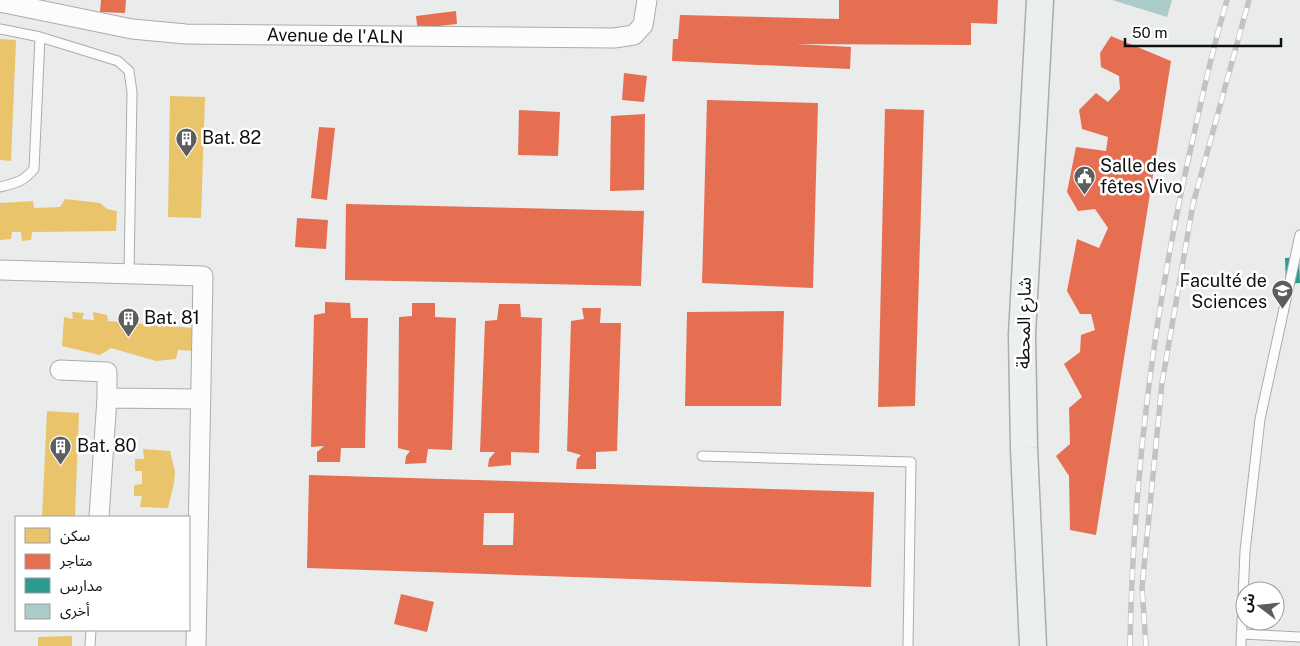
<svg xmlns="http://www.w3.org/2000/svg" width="1300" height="646" font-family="'Public Sans','Noto Sans Arabic',sans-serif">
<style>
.homes{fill:#e9c46a}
.shops{fill:#e76f51;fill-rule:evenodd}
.schools{fill:#2a9d8f}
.building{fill:#acccca}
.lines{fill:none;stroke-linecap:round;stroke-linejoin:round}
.service-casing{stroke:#abacac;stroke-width:11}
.minor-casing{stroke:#abacac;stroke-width:21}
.secondary-casing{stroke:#abacac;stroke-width:29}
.service{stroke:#fcfcfc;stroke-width:9}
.minor{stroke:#fcfcfc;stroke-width:19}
.secondary{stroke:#ecefef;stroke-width:26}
.rail-casing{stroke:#c2c3c3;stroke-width:5.5}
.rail{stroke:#fff;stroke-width:4;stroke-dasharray:11;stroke-linecap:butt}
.labels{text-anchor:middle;stroke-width:5;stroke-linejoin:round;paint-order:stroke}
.street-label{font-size:18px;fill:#0f1010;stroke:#fff}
.poi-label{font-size:18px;fill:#0f1010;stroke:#fff;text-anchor:start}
</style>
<rect width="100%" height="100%" fill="#eaecec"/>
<!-- homes -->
<path class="homes" d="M0,39L16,40L11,161L0,160Z
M170,96L205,97L201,218L168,217Z
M65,199L100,203L107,209L117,211L116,231L32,232L31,240L22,241L21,232H12L11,239L0,240V203L33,201L34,208L60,207Z
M72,312L84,313L82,319L94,320L93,312L107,315L108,321L194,328V351L178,350L176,359L156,361L111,348L100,355L62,346L64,317L73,319Z
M47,411L79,413L75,517H42Z
M143,449L170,451L175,472L174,483L168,508L140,507L142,496H134V485L142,484V471H135V459H144Z
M72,636V646H38V637Z"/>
<!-- shops -->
<path class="shops" d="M101,0H126L125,13L100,12Z
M839,0H998L997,24L971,23V45L796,44L851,47L850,69L672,61L673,39H678L680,15L839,19Z
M456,11L457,24L439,26L440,30L418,33L416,16Z
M1111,36L1171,61L1096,535L1070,530L1069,476L1056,456L1070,444L1069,408L1082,397L1064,364L1080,352L1081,335L1095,330L1091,314H1080L1067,291L1077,239L1099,248L1108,228L1095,209L1078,211L1067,192L1076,147L1106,151L1108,137L1082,129L1079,110L1096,93L1108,102L1120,89L1119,76L1101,67L1100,53Z
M624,73L647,76L644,102L622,100Z
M707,100L818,103L813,288L702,283Z
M885,109L924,110L915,406L878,407Z
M519,110L560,112L558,156L518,155Z
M645,114L644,190L610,191L611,116Z
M319,127L335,128L327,200L311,198Z
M346,204L644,211L641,286L345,280Z
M297,218L328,220L326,249L295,247Z
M325,302L350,303L351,318H368L365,448H341L340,462H317V452L324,446L311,447L314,315L325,313Z
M412,303H435V317L456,318L452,450L428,449L426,463L405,464L406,456L410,451L398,448L399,317L412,316Z
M499,304H520L521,317L542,318L539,453L511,452V465L488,467L489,459L495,452H480L485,321L497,320Z
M582,308H601L600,323H621L617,451L596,452V469H576L577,459L581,455L567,451L571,321L584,319Z
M784,311L781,406H685L687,312Z
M309,475L874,492L871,587L307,568ZM484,513H514L513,545H483Z
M401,594L434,602L427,632L394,624Z"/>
<!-- schools -->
<path class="schools" d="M1299,257L1300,283L1286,284L1285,258Z"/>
<!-- building -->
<path class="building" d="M1112,0H1172L1167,17Z"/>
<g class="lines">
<defs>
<path id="service" d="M0,29L40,37L118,61L129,71L132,92L129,274
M0,187C16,183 23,182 34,169L40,37
M702,456L911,462L908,646
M1241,634L1300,637
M90,646L91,630
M1241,646L1245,551L1260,419L1300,235"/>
<path id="minor" d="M0,2L132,29L186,34L614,38L634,35L643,25L647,0
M0,270L203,276L196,646
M60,370L107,372V398L201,399
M99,517L107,398"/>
<path id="secondary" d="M1033,646L1024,448L1022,335L1040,0"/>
</defs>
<!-- service casing -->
<use href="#service" class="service-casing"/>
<!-- minor casing -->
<use href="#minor" class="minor-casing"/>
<!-- secondary casing -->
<use href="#secondary" class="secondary-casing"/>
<!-- service -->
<use href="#service" class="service"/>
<!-- minor -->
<use href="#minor" class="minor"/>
<!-- secondary -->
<use href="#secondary" class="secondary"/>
<defs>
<path id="rail" d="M1130,646C1133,471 1156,296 1196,125C1205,83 1215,41 1227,0
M1146,646L1142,588L1162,383L1193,204L1249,0"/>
</defs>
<!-- rail casing -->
<use href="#rail" class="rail-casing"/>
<!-- rail -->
<use href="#rail" class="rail"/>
</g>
<!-- icons -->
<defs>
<symbol id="building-pin" viewBox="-11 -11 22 30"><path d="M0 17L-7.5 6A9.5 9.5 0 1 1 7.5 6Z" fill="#5c5d5d" stroke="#fff"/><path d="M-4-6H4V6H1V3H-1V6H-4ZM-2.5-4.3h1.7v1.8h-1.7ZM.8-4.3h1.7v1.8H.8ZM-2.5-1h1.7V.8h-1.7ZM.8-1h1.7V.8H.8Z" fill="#fff"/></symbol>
<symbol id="civic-pin" viewBox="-11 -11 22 30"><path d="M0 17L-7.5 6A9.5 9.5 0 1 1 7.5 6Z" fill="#5c5d5d" stroke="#fff"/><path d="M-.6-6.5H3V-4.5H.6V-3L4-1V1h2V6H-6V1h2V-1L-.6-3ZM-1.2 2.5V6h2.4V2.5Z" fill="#fff"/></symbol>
<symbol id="university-pin" viewBox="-11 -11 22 30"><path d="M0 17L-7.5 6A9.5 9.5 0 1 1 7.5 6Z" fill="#5c5d5d" stroke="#fff"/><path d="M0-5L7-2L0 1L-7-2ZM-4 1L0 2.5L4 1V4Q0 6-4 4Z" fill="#fff"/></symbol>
</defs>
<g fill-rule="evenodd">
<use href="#building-pin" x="174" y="126" width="25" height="34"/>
<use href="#civic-pin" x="1072" y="164" width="25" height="34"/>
<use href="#university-pin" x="1270" y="278" width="25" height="34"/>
<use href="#building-pin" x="116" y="306" width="25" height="34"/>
<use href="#building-pin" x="48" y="434" width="25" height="34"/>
</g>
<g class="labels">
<!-- street labels -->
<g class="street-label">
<text transform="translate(335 36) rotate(1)" y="6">Avenue de l'ALN</text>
<text transform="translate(1024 323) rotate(-89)" y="6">شارع المحطة</text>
</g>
<!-- poi labels -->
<g class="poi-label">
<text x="202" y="144">Bat. 82</text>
<text x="1100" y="172">Salle des<tspan x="1100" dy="21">fêtes Vivo</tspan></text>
<text x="1267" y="287" text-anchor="end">Faculté de<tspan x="1267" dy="21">Sciences</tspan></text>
<text x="144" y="324">Bat. 81</text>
<text x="77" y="452">Bat. 80</text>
</g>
</g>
<!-- legend -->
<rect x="15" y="516" width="175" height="115" fill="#ffffff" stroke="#9f9f9f"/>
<rect x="25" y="528" width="25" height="15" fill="#e9c46a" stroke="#9f9f9f"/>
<text x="60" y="541" font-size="15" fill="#0f1010">سكن</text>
<rect x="25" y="554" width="25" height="15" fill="#e76f51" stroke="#9f9f9f"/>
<text x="60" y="566" font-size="15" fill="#0f1010">متاجر</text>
<rect x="25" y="578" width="25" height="15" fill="#2a9d8f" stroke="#9f9f9f"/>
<text x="60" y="591" font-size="15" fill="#0f1010">مدارس</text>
<rect x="25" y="604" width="25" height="15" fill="#acccca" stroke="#9f9f9f"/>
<text x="60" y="616" font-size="15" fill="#0f1010">أخرى</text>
<!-- north arrow -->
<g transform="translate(1260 606) rotate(286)"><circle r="24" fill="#ffffff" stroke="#9f9f9f"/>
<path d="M0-4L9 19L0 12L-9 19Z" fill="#5c5d5d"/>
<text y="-8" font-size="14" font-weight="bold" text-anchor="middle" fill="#0f1010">ش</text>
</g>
<!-- scale -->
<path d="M1125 38v8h156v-8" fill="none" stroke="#0f1010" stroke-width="2.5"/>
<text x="1132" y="38" font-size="15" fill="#0f1010" stroke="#ffffff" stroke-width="4" paint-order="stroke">50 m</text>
</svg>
